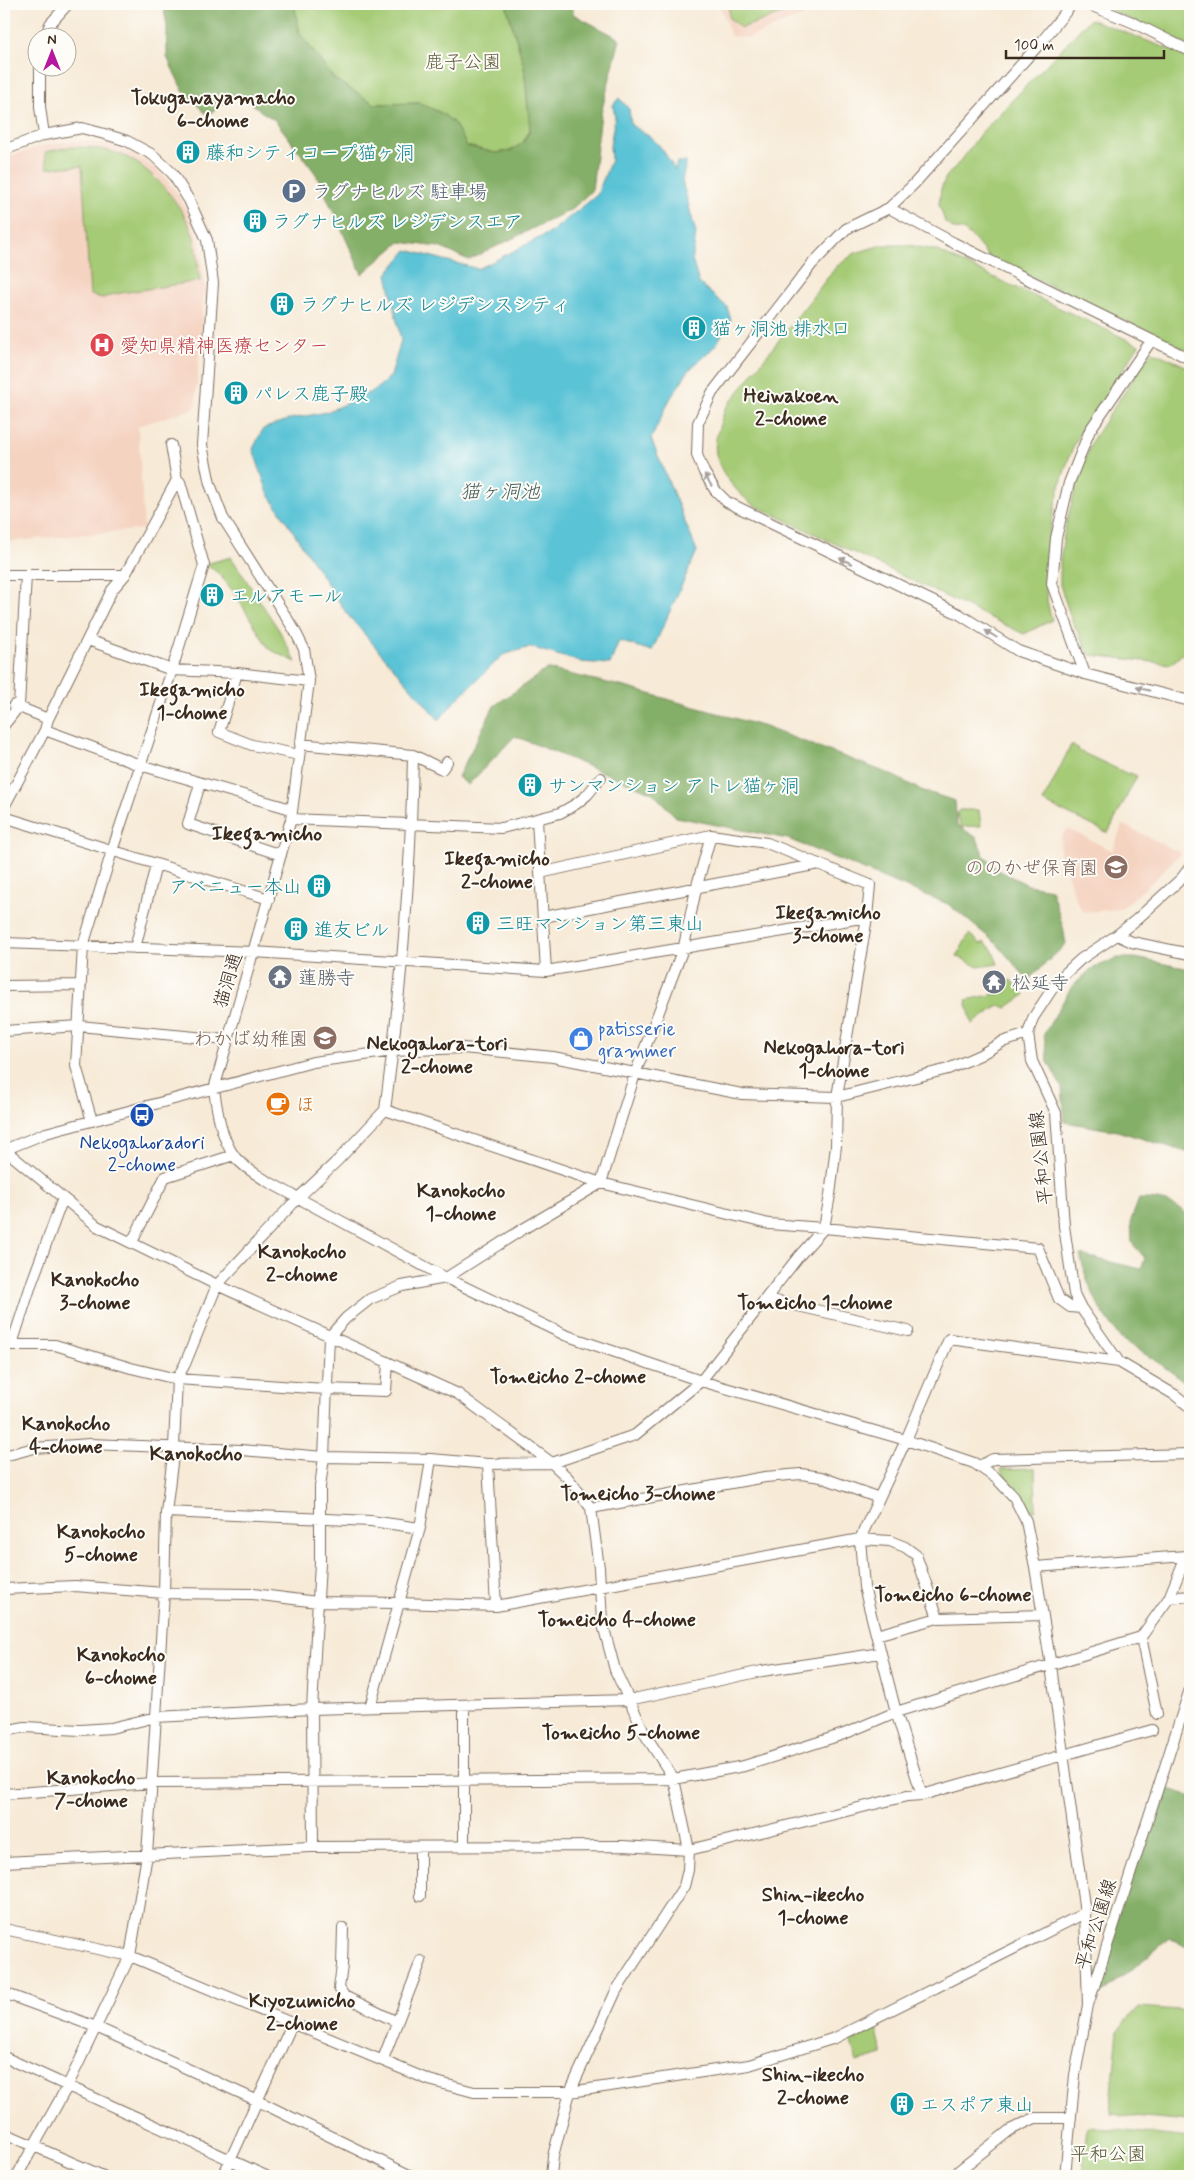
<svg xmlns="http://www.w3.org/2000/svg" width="1194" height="2180" font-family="Mynerve,'Klee One',sans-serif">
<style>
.built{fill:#f5d3c1}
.green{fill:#a5cb76;stroke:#707a4a}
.forest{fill:#84af67;stroke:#606c42}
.water{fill:#5ac3d6;stroke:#4a767a}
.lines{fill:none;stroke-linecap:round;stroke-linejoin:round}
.minor-casing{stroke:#7d6d5f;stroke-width:12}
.minor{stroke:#fff;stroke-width:10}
.oneway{fill:#a79f9a}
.labels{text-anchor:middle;stroke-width:4;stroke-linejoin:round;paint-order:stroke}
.park-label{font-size:19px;fill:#5b5a38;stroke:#fdfcf7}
.culture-label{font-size:19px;fill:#0d838f;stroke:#fdfcf7;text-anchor:start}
.service-label{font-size:19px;fill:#4e5e75;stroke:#fdfcf7;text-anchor:start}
.health-label{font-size:19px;fill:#be3a42;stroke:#fdfcf7;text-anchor:start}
.education-label{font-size:19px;fill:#785e54;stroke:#fdfcf7;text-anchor:end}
.worship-label{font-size:19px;fill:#5b616d;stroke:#fdfcf7;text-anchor:start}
.street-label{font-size:19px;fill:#3b2a1e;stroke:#fdfcf7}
.shop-label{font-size:19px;fill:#366cbe;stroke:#fdfcf7;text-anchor:start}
.food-label{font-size:19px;fill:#c56008;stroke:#fdfcf7;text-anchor:start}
.transit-label{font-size:19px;fill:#164399;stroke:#fdfcf7}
.neighbourhood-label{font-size:20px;font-weight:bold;fill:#3b2a1e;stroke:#fdfcf7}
.water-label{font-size:20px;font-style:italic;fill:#46605e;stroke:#fdfcf7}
.quarter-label{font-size:21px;font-weight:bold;fill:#3b2a1e;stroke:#fdfcf7}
</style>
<rect width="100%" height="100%" fill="#fdfcf7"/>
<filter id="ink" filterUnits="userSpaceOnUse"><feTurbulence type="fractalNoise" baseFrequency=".02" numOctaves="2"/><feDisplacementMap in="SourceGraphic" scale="10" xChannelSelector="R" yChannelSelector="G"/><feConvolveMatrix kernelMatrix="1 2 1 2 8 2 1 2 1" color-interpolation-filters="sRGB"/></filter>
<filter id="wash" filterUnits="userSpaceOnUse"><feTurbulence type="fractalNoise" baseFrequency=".0096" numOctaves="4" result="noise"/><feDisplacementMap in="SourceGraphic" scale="20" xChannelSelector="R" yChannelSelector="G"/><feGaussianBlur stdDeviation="1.12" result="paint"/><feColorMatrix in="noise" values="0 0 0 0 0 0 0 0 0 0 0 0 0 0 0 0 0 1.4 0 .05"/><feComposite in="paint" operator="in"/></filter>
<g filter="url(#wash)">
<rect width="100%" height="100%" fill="#f7ead7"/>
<!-- built -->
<path class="built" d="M719,4H832L748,38L731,36Z
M84,141L107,144L134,154L158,170L178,194L189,214L199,238L205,282L195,408L138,426L144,529L4,542V158L44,145L64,142Z
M1122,824L1181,853L1152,882L1121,909L1083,912L1076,900L1060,852L1061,837L1068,829L1113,851Z"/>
<!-- green -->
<path class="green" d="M294,4H506L524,66L530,130L523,143L510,151L495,153L467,146L454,123L443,114L420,103L375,104L334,79L300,34Z
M729,4H798L790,11L741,28L729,18Z
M1113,4H1190V47L1112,11L1108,6Z
M1090,19L1176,52L1190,60V352L988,256L973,238L963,230L954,229L945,222L939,204L941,189L946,177L964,157L980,134Z
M69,147C86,147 102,148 119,154C150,164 188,210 195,242C198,255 198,268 200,281L114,294L103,298L90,295L82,166L47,168L45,152Z
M882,245H908L935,250L1139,345C1125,366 1111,388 1097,409C1090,419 1081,430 1076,441C1056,485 1035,575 1052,620L1024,634L752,504C737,492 720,474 716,454C713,439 721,423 725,409L836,267L855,253Z
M1152,351L1190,368V558L1184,563L1190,570V647L1171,664L1090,655L1072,621L1060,585V562L1065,528L1078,479L1093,439Z
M231,557L279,630L296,662L269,649L234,592L218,573L206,564Z
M1071,745L1078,748L1079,751L1128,774L1130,773L1137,776L1108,833L1043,802Z
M959,810H979L981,826L961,827L957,815Z
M969,934L981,944L984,942L992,949L998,964L978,967L957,956Z
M1011,980L1025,995L1006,1008L1000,1005L972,1024L966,1000L1006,992L1004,983Z
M1035,1468L1036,1510H1026L1000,1469Z
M1139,2007L1190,2011V2121L1110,2114L1118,2030Z
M876,2028L883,2055L857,2062L851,2042Z
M1090,2127L1190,2138V2176H1082L1087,2128Z"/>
<!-- forest -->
<path class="forest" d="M163,4H294L300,34L334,79L375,104L420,103L443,114L454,123L467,146L495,153L510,151L523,143L530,130L524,66L506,4H573V14L620,39L601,113L592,190L572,209L469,260L439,247L400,242L362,274L316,174L275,120L262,112L239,93L207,115L183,91L167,57V26Z
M547,669L625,687L762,726L890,774L921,790L955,801L957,825L977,838L983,854L998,870L1028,885L1051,889L1063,927L1066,944L1028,980L997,944L948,904L788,839L676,817L653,793L515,736L468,785L458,777L494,706Z
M1118,958H1135L1190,969V1153L1117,1131L1065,1122L1062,1088L1048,1062L1044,1034L1071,988L1091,969Z
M1139,1199C1162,1199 1172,1202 1190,1216V1386L1159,1363L1121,1339L1100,1309L1087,1280L1080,1255L1141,1269L1145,1258L1132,1243L1131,1220Z
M1161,1786L1190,1796V1949L1170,1938L1088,2005Z"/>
<!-- water -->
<path class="water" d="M619,98L629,109L631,125C657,140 660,144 675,170L677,162H686L682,181L696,233L692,260L699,283L727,307L731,320L715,346L689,370L670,399L651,439L697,551L652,651L619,641L610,664L581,662L530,647L503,655L454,702L439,720L347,614L268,493L253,449L263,429L290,419L327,412L375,390L391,376L401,340L387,274L407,250L478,269L551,232L597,195L611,160L610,146L615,117L613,105Z"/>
</g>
<g filter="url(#ink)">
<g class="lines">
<defs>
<path id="minor" d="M1072,4L1043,40L914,184L889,208L846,229L812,264L712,393L698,423L697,455L704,472L715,490L727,502L959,614L1018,651L1085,674L1190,701
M1087,4L1132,22L1190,51
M45,38L50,24L68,4
M40,68V107L44,135
M4,150L44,135L82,128L108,135L127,141L153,155L172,173L189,200L207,240L213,283L202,445L210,484L223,518L295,631L304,649L309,681L291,819L214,1089C217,1111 221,1137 234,1156C242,1166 254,1173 265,1180L446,1278L565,1335L701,1381L906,1440L974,1463L996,1478L1014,1497L1026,1521L1035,1567L1051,1666L1085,1913L1088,2005
M889,208L954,243L1190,359
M4,575H125
M88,640L172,670L204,565L180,482L177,480L171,445
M237,673L309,681
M1085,674L1052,584L1056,538L1069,483L1090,430L1151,341
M14,705L48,719
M4,725L19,706L26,575
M45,730L140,765L291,809
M300,744L413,755L442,769L447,762
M200,784L188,824L281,855
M4,807L45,730L48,719L112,590L125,575L177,480
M4,817L269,899
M291,819L502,828L560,813L576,804L587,795L601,778
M537,820L546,971
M1190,867L1181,879L1136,920L1117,935L1081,959L1058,980L1033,1018L1028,1034L1032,1061L1056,1113L1064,1226L1074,1294L1081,1308L1119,1362L1175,1395L1190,1407
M540,873L711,835L767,843L870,885L867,917
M543,917L819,864
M1117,935L1132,942L1190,954
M4,943L254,952L546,971L867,917L837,1097L836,1146L830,1195L824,1228L799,1256L701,1381L635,1435L552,1463L488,1464L431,1459L420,1528L399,1603L317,1602L253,1594L164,1593L75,1586L4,1589
M135,948L156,865
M4,986L81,985
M4,1031L79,1026L227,1040
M385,1110C401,993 411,874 413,755
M92,1121L76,1066L83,946L112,851L172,670L237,673L219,732L252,745L299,755
M4,1149L97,1226L217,1285L185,1364L177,1379L174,1447L166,1512L164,1593L147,1855L130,1956L429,2080L474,2092H570L616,1991L684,1886L688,1870L689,1850L907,1796L922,1795L1152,1730
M4,1150L46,1133L313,1062L393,1051L463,1048L553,1057L742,1094L837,1097L948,1069L980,1055L1002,1042L1028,1034
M132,1242L165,1177L234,1155
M767,1299L908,1331
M12,1344L32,1282L63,1198
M4,1345H55L131,1368L177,1379L325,1389L386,1391L388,1363
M4,1456L34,1448L90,1444L241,1450L324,1457L320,1487V1563L312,1709L313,1847
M431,1459L324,1457L329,1337L346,1318L370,1299L402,1286L446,1278L523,1229L601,1183L635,1074L684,946L696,889L711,835
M488,1464L496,1606
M979,1466L993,1459L1190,1454
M591,1508L568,1478L552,1463L458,1394L217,1285L298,1198L338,1160L385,1110L601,1183L769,1224L824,1228L1038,1248L1059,1299L1070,1307L1081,1308
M166,1512L371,1521L420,1528
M1169,1598L1190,1596
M876,1635L938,1618L1042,1615
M1141,1637L1157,1714
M370,1707L399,1603L496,1606L860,1539L890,1541L905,1547L916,1555L938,1618
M4,1731L25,1727L80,1730L111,1728L156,1717L312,1709L629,1700L762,1671L881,1653
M4,1794L152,1783L674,1779L744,1766L844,1734L896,1712L1141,1637L1169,1598L1186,1556L1035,1567
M922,1795L896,1712L864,1587L860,1539L906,1440L949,1339L1119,1362
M464,1846V1705
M420,1847V1896
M4,1862L310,1847L623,1846L689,1850L674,1779L646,1736L615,1670L602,1621L599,1568L591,1508L765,1477L801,1474L821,1477L879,1498
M343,1928L342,1966L339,1988L344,1996L397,2022
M4,1929L130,1956L68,2085L17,2176
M4,1993L96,2027L258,2101L411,2176
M4,2057L266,2176
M383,2059L421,1961
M4,2133L103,2176
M223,2176L293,2022
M551,2176L553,2156L570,2092L749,2065L835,2038L1085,1913
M952,2176L1010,2130L1035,2118H1071
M1065,2176L1075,2075L1088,2005L1190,1689"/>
</defs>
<!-- minor casing -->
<use href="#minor" class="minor-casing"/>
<!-- minor -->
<use href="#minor" class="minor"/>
</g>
<!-- one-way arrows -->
<defs><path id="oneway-solid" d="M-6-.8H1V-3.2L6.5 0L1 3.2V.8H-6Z" transform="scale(1.25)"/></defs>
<g class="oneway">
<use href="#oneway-solid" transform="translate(708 480) rotate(-121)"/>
<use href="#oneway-solid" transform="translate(846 561) rotate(-155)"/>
<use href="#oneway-solid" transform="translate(991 634) rotate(-148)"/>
<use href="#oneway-solid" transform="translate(1143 689) rotate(-166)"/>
</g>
</g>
<!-- icons -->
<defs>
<symbol id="building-disc" viewBox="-11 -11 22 22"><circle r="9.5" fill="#0f9aa8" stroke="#fdfcf7"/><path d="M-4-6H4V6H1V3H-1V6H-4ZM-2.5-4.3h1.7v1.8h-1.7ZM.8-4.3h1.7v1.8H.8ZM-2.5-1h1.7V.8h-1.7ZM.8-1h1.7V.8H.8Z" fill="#fff"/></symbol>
<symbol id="parking-disc" viewBox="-11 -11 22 22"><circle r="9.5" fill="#5c6f8a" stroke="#fdfcf7"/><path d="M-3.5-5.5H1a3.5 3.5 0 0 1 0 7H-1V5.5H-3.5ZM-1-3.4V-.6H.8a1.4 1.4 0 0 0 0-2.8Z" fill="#fff"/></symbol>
<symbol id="hospital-disc" viewBox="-11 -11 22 22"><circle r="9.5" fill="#e0444e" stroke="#fdfcf7"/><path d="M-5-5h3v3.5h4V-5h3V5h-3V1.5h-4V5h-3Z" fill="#fff"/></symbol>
<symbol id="school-disc" viewBox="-11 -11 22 22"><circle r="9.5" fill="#8d6e63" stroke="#fdfcf7"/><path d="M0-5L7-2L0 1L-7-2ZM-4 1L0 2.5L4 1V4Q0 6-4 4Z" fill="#fff"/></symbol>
<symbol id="temple-disc" viewBox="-11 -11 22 22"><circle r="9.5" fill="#6b7280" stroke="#fdfcf7"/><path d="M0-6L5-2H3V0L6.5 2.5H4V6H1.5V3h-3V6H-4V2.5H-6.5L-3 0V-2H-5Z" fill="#fff"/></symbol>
<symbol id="shop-disc" viewBox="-11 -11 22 22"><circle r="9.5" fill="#3f7fe0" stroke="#fdfcf7"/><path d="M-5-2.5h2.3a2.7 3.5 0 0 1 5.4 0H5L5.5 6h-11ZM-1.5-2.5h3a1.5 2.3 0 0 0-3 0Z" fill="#fff"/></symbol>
<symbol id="cafe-disc" viewBox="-11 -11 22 22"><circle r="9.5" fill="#e8710a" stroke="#fdfcf7"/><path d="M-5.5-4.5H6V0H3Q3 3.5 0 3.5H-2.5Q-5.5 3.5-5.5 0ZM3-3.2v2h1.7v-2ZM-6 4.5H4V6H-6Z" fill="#fff"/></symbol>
<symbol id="bus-disc" viewBox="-11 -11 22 22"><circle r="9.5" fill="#1a4fb4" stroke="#fdfcf7"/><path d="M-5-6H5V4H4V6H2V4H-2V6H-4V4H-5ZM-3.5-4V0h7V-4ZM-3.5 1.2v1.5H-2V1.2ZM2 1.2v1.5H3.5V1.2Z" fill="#fff"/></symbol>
</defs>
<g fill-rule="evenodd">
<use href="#building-disc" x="174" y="138" width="28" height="28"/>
<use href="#parking-disc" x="280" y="177" width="28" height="28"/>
<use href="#building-disc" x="241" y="207" width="28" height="28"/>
<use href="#building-disc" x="268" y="290" width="28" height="28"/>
<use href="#building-disc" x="680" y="314" width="28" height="28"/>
<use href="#hospital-disc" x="88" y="331" width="28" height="28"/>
<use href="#building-disc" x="222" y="379" width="28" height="28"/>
<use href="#building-disc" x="198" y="581" width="28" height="28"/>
<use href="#building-disc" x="516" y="771" width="28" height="28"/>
<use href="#school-disc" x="1102" y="853" width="28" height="28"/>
<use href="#building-disc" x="305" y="872" width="28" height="28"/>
<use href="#building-disc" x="464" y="909" width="28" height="28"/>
<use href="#building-disc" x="282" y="915" width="28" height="28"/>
<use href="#temple-disc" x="266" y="963" width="28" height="28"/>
<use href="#temple-disc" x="980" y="968" width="28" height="28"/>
<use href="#school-disc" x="311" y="1024" width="28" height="28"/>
<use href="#shop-disc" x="567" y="1025" width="28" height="28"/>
<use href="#cafe-disc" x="264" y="1090" width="28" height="28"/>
<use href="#bus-disc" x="128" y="1101" width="28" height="28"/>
<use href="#building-disc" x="888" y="2090" width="28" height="28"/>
</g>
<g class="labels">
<!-- park labels -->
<g class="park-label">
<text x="463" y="68">鹿子公園</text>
<text x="1108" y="2160">平和公園</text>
</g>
<!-- culture labels -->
<g class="culture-label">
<text x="206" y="159">藤和シティコープ猫ヶ洞</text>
<text x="272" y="228">ラグナヒルズ レジデンスエア</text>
<text x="300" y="311">ラグナヒルズ レジデンスシティ</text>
<text x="712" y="335">猫ヶ洞池 排水口</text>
<text x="254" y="400">パレス鹿子殿</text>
<text x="230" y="602">エルアモール</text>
<text x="548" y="792">サンマンション アトレ猫ヶ洞</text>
<text x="302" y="893" text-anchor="end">アベニュー本山</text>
<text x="496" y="930">三旺マンション第三東山</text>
<text x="314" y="936">進友ビル</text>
<text x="920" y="2111">エスポア東山</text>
</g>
<!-- service labels -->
<g class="service-label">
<text x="312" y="198">ラグナヒルズ 駐車場</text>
</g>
<!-- health labels -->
<g class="health-label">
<text x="120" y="352">愛知県精神医療センター</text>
</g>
<!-- education labels -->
<g class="education-label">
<text x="1098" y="874">ののかぜ保育園</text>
<text x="308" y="1045">わかば幼稚園</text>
</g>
<!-- worship labels -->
<g class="worship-label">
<text x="298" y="984">蓮勝寺</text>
<text x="1012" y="989">松延寺</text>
</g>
<!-- street labels -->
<g class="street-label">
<text transform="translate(227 980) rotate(-73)" y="7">猫洞通</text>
<text transform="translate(1040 1158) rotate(-96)" y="7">平和公園線</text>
<text transform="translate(1095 1924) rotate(-72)" y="7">平和公園線</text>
</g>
<!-- shop labels -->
<g class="shop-label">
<text x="598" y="1035">patisserie<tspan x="598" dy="22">grammer</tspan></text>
</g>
<!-- food labels -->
<g class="food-label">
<text x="296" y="1111">ほ</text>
</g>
<!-- transit labels -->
<g class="transit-label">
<text x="142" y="1149">Nekogahoradori<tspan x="142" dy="22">2-chome</tspan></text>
</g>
<!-- neighbourhood labels -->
<g class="neighbourhood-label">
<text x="213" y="104">Tokugawayamacho<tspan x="213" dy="23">6-chome</tspan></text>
<text x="791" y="402">Heiwakoen<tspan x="791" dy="23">2-chome</tspan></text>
<text x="192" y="696">Ikegamicho<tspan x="192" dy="23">1-chome</tspan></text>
<text x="497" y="865">Ikegamicho<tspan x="497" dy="23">2-chome</tspan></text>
<text x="828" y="919">Ikegamicho<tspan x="828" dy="23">3-chome</tspan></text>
<text x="437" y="1050">Nekogahora-tori<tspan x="437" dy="23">2-chome</tspan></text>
<text x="834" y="1054">Nekogahora-tori<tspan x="834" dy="23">1-chome</tspan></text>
<text x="461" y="1197">Kanokocho<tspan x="461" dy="23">1-chome</tspan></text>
<text x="302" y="1258">Kanokocho<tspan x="302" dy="23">2-chome</tspan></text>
<text x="95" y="1286">Kanokocho<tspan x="95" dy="23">3-chome</tspan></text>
<text x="815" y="1309">Tomeicho 1-chome</text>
<text x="568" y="1383">Tomeicho 2-chome</text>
<text x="66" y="1430">Kanokocho<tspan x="66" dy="23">4-chome</tspan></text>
<text x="638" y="1500">Tomeicho 3-chome</text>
<text x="101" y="1538">Kanokocho<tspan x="101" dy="23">5-chome</tspan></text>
<text x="953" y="1601">Tomeicho 6-chome</text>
<text x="617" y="1626">Tomeicho 4-chome</text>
<text x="121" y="1661">Kanokocho<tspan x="121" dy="23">6-chome</tspan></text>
<text x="621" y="1739">Tomeicho 5-chome</text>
<text x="91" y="1784">Kanokocho<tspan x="91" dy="23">7-chome</tspan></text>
<text x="813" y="1901">Shin-ikecho<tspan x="813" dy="23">1-chome</tspan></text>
<text x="302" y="2007">Kiyozumicho<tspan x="302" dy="23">2-chome</tspan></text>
<text x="813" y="2081">Shin-ikecho<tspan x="813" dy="23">2-chome</tspan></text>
</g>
<!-- water labels -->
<g class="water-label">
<text x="500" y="498">猫ヶ洞池</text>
</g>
<!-- quarter labels -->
<g class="quarter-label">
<text x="267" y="840">Ikegamicho</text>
<text x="196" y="1460">Kanokocho</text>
</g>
</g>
<!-- margin -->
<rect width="1194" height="2180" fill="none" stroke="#fdfcf7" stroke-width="20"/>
<!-- north arrow -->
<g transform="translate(52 52)"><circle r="24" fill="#fdfcf7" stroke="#afa8a0"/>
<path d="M0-4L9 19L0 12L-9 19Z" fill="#b5179e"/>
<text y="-8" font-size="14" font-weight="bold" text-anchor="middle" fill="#3b2a1e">N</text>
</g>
<!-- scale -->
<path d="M1006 50v8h158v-8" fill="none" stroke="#3b2a1e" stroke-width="2.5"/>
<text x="1014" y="50" font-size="15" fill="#3b2a1e" stroke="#fdfcf7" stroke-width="4" paint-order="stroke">100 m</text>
</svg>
